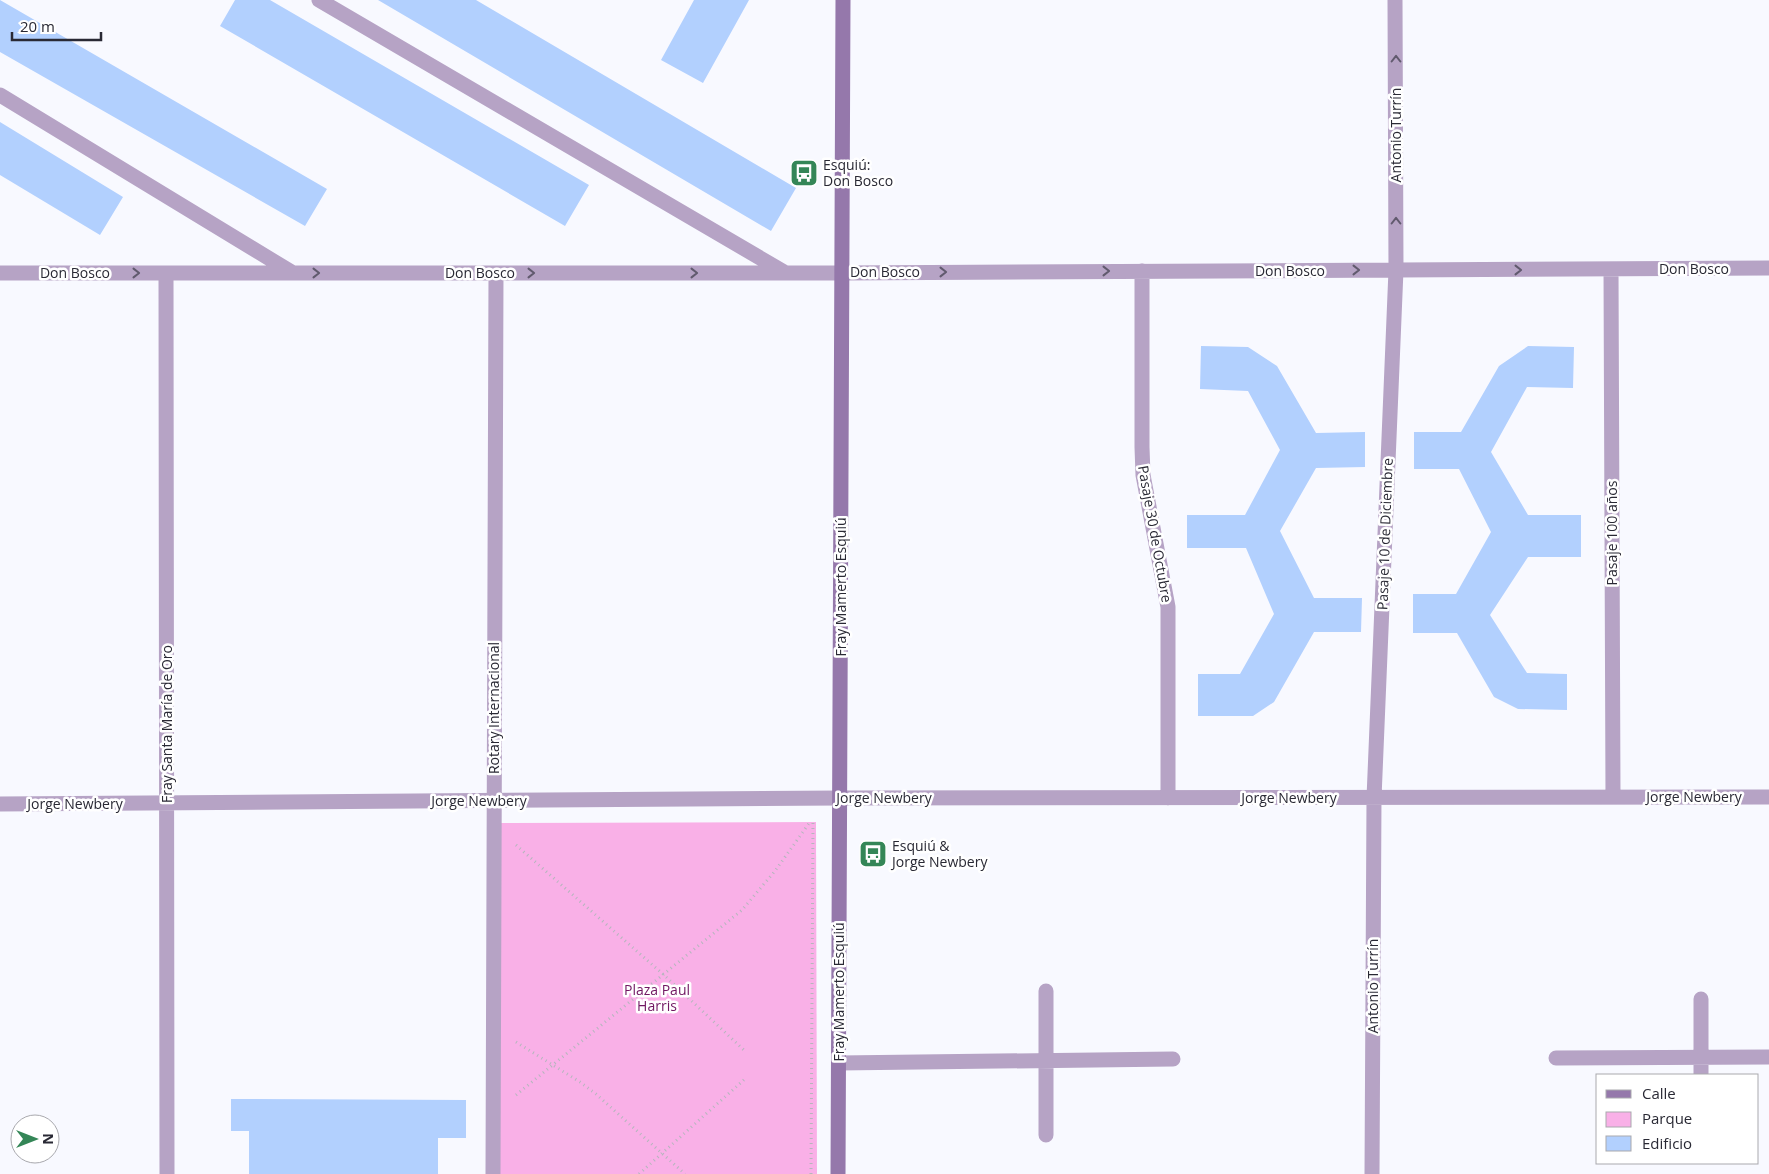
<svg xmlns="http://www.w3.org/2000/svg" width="1769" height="1174" font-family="'Open Sans',sans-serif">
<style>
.green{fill:#f9b0e7}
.building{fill:#b2d0fe}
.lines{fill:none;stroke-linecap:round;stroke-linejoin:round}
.path{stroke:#b5b6bd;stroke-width:3;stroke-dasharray:1 4;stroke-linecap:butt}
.street{stroke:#b6a3c5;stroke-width:15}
.secondary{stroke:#9578ab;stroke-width:15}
.oneway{stroke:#615a6e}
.labels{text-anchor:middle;stroke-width:5;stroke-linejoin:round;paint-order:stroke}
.street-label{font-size:14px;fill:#292934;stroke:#fff}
.poi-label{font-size:14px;fill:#292934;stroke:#fff;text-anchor:start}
.park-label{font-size:14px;fill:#711762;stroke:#fff}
</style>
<rect width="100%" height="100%" fill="#f8f9ff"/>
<!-- green -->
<path class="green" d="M816,822L817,1174H499L498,823Z"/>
<!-- building -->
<path class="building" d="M0,0L327,189L305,226L0,52Z
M235,0H270L589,185L565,226L220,26Z
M378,0H476L796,188L771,231Z
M694,0H749L703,83L661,60Z
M0,122L123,197L100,235L0,175Z
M1201,346L1248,347L1277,366L1316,433L1365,432V467L1316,468L1280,531L1314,598H1362L1361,632H1314L1274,702L1253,716H1198V674H1240L1274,614L1246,548H1187V515H1245L1280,450L1248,391L1200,389Z
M1528,346L1574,347L1573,388L1527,387L1491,452L1528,515H1581V557H1528L1490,615L1527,673L1567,674V710L1518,709L1494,697L1457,633H1413V594H1456L1491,532L1459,469H1414V432H1461L1499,366Z
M231,1099L466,1100V1138H438V1174H249V1131H231Z"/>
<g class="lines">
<!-- path -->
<path class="path" d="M516,845L664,975L746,1052
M516,1042L580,1082L596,1094L685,1174
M516,1095L742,910L775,871L810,822
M639,1174L746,1078
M811,1174L813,820"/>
<!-- street -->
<path class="street" d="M319,0L784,272
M0,95L293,273
M1611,269L1613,797
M1142,271V447L1143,475L1168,607V798
M0,273H842L1769,268
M166,273L167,1174
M0,804L840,798L1769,797
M1701,999V1075
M1556,1058L1769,1057
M839,1063L1173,1059
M1046,1135V991
M493,1174L496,273
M1372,1174L1374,798L1396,270L1395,0"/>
<!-- secondary -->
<path class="secondary" d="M838,1174L843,0"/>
</g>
<!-- one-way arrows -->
<defs><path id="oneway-chevron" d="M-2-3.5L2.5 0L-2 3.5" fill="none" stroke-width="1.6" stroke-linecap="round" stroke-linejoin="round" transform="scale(1.25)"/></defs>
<g class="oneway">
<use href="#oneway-chevron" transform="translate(1396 59) rotate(-90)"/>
<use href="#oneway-chevron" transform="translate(1396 221) rotate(-90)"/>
<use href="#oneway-chevron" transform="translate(1356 270)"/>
<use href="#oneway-chevron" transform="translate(1518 270)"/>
<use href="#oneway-chevron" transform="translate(1106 271)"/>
<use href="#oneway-chevron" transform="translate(943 272)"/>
<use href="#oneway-chevron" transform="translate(136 273)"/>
<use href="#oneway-chevron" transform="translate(316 273)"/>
<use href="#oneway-chevron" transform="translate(531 273)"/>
<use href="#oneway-chevron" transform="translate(694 273)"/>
</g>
<!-- icons -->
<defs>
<symbol id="bus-square" viewBox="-11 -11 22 22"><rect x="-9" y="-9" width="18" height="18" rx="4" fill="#348657" stroke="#fff"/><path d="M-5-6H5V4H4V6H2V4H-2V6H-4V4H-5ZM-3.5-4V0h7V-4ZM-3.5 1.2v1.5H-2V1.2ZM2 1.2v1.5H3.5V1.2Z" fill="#fff"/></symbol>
</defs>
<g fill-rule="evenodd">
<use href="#bus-square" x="788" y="157" width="32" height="32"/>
<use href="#bus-square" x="857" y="838" width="32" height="32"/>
</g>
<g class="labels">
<!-- street labels -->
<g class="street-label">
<text transform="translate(1396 135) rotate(-90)" y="5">Antonio Turrín</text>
<text x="1694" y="274">Don Bosco</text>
<text x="1290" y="276">Don Bosco</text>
<text x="885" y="277">Don Bosco</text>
<text x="75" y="278">Don Bosco</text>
<text x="480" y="278">Don Bosco</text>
<text transform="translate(1612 533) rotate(-90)" y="5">Pasaje 100 años</text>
<text transform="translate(1155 534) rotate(80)" y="5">Pasaje 30 de Octubre</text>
<text transform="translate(1385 534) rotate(-88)" y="5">Pasaje 10 de Diciembre</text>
<text transform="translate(841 587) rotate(-90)" y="5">Fray Mamerto Esquiú</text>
<text transform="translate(494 708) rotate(-90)" y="5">Rotary Internacional</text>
<text transform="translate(167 724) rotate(-90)" y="5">Fray Santa María de Oro</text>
<text x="1694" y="802">Jorge Newbery</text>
<text x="884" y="803">Jorge Newbery</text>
<text x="1289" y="803">Jorge Newbery</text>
<text x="479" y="806">Jorge Newbery</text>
<text x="75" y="809">Jorge Newbery</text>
<text transform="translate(1373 986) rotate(-90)" y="5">Antonio Turrín</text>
<text transform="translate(839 992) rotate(-90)" y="5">Fray Mamerto Esquiú</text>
</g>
<!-- poi labels -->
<g class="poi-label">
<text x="823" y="170">Esquiú:<tspan x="823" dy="16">Don Bosco</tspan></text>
<text x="892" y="851">Esquiú &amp;<tspan x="892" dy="16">Jorge Newbery</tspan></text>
</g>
<!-- park labels -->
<g class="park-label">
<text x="657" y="995">Plaza Paul<tspan x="657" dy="16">Harris</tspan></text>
</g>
</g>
<!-- legend -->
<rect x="1596" y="1074" width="162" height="90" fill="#ffffff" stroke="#a9a9ae"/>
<rect x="1606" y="1090" width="25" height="8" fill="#9578ab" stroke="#a9a9ae"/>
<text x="1642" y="1099" font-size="15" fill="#292934">Calle</text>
<rect x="1606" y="1112" width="25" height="15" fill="#f9b0e7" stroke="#a9a9ae"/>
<text x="1642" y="1124" font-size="15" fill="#292934">Parque</text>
<rect x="1606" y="1136" width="25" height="15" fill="#b2d0fe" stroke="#a9a9ae"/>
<text x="1642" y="1149" font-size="15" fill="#292934">Edificio</text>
<!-- north arrow -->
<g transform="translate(35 1139) rotate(90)"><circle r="24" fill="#ffffff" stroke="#a9a9ae"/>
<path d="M0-4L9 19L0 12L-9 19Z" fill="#348657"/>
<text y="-8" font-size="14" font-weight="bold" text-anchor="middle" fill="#292934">N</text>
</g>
<!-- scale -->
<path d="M12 32v8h89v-8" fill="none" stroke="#292934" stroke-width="2.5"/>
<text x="20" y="32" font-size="15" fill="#292934" stroke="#ffffff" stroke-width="4" paint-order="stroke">20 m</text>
</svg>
